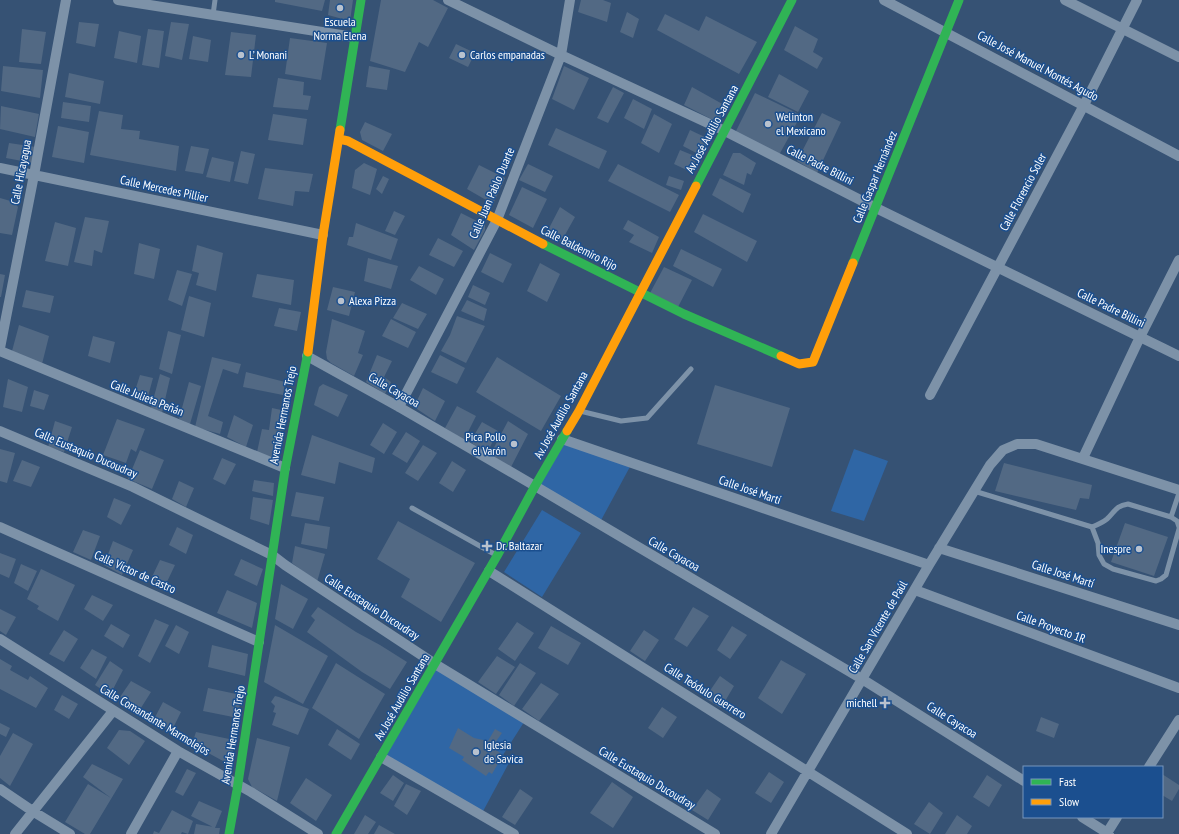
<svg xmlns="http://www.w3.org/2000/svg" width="1179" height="834" font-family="'PT Sans Narrow',sans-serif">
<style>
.green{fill:#2f66a5}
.building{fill:#526984}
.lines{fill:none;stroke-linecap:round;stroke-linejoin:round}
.lane{stroke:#7d92a8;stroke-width:5}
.street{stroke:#7d92a8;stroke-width:10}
.fast{stroke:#30b455;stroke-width:9}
.slow{stroke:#ff9f0a;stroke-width:9}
.poi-dot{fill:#b9c2ce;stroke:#1b4f8f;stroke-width:1.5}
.labels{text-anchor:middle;stroke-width:3;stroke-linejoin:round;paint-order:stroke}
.poi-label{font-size:12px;fill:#fff;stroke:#1b4f8f;text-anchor:start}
.street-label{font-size:12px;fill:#fff;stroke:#1b4f8f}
</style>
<rect width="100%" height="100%" fill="#365274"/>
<!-- green -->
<path class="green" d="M562,439L632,463L599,524L535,486Z
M854,449L888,461L864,521L831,511Z
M542,510L581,533L542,597L504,572Z
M435,664L526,719L503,755L510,761L481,815L381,757Z"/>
<!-- building -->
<path class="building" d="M275,0H325L322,11L275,2Z
M330,0H353L350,21L328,15Z
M381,0H433L448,8L428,47L419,42L405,72L370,61Z
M581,0H603L611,3L607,22L578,12Z
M627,12L639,19L633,38L620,32Z
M665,14L699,31L706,16L757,42L739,74L657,30Z
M79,22L99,24L95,47L76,43Z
M171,22L189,24L182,60L165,56Z
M795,26L818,39L813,52L823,58L817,69L784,50Z
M22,29L46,32L41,64L19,62Z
M148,29L164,31L159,68L142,65Z
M119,31L141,36L137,63L114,58Z
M231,32L256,35L251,77L225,75Z
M193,36L211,40L208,62L189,59Z
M290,38L327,43L321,80L285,74Z
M456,44L475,53L468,67L449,58Z
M3,66L43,70L40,98L1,91Z
M369,66L390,70L387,90L366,87Z
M564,66L589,78L574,110L552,99Z
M69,73L104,81L100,104L65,97Z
M779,74L809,91L798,112L768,97Z
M278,78L304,82L303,95L311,96L308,110L273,107Z
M613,87L624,93L608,123L597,118Z
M692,87L726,106L719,123L684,105Z
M755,93L801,115L779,155L735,133Z
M633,99L652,109L644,129L624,118Z
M63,102L91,106L89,122L61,118Z
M1,106L39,114L35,137L0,129Z
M99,111L123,115L121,129L140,131L139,139L179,146L176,171L90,155Z
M822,113L841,122L817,173L797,161Z
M273,114L307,119L303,145L268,140Z
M654,114L672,124L659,153L641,143Z
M365,122L392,134L383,151L362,140L360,132Z
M58,126L89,132L84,163L52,157Z
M556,128L607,151L599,169L548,145Z
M690,130L709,139L702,156L683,146Z
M9,143L36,147L33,163L6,158Z
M191,146L209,149L203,174L185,171Z
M680,150L697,157L691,172L674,164Z
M241,151L255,154L248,184L234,181Z
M733,153H740L756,163L751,175L747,173L744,185L723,175Z
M212,157L234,162L230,182L206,177Z
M364,163L377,169L370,195L352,188L355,170Z
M528,164L553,176L545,192L519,180Z
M618,164L679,195L670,212L608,181Z
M479,165L505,178L493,204L467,189Z
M265,168L313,174L309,192L295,191L293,206L258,199Z
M383,176L389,179L382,194L376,189Z
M669,176L684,181L681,190L666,185Z
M720,178L751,194L743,213L712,195Z
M522,187L547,199L533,228L509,215Z
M0,198L14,202L18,207L12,235L0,233Z
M560,207L575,217L561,242L547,232Z
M394,211L405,216L395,235L385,231Z
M461,213L485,225V230L474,250L451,235Z
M703,214L757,241L747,262L694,232Z
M85,217L109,221L102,253L94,250L92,266L74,262Z
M628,220L659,237L652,253L629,242L634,235L623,229Z
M55,222L76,228L68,266L45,261Z
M356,223L398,239L391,260L347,245L349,237H353Z
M438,238L463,251L454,267L429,255Z
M139,243L160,249L154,279L134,274Z
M197,245L223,253L216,291L196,285L199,273L192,271Z
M681,249L722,269L713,287L673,266Z
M490,253L512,264L503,283L481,272Z
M368,258L398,266L391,289L364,281Z
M540,263L560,274L547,302L527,291Z
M419,266L444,279L436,295L410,280Z
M664,267L692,280L678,307L650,293Z
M177,270L192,274L182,306L168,300Z
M0,274L5,275L1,297H0Z
M257,274L294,280L291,305L252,297Z
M473,285L490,293L485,305L468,297Z
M333,287L355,292L349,316L327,310Z
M26,290L54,296L50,313L22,307Z
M189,296L211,303L204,337L181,330Z
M467,300L487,309L484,321L461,311Z
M402,303L427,314L418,329L393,318Z
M279,308L301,312L297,331L274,326Z
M457,316L485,326L466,363L441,351L450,335Z
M332,319L365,331L358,353L363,355L354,376L331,363L327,359L326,352Z
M391,319L416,332L408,348L382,336Z
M19,325L49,336L42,364L12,351Z
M168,331L181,335L172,374L159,369Z
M93,336L115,342L110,363L88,356Z
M377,355L392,361L384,377L391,382L385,394L366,382Z
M440,355L465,368L457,384L431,372Z
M212,357L241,364L238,374L223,369L208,416L223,422L220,434L195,427Z
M497,357L561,396L541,431L476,392Z
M246,372L285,382L283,395L243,387Z
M160,374L170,378L162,413L151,408Z
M140,375L153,378L147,400L134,394Z
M8,379L28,387L22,412L3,407Z
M189,382L201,386L190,424L179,419Z
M323,384L348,395L338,417L314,405L319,387Z
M715,385L790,408L772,467L697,444Z
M423,388L445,401L435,421L414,407Z
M34,390L49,395L44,410L30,406Z
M457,406L476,416L464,440L445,428Z
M272,408L286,411L284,431L275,430L281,432L280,455L273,458L257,452L262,429L269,430Z
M234,415L253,425L246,447L227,437Z
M117,419L145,429L136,452L131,449L126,463L103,455Z
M55,421L72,427L64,452L48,447Z
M508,421L528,434L511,467L490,455Z
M482,422L498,431L487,453L470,442Z
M383,423L397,432L384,454L370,445Z
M406,432L420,441L407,463L392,454Z
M312,435L375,458L372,473L339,462L335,484L301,475Z
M423,445L437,453L418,481L405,473Z
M0,449L15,453L7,483L0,481Z
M140,450L164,460L152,489L128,479Z
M222,458L236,464L225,485L213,479Z
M22,460L40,467L31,487L13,481Z
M452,461L466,470L453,492L439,483Z
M1004,463L1092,485L1089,499L1080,498L1076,510L995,491Z
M254,480L274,483L273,496L252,491Z
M179,481L194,488L186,507L172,499Z
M296,492L324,497L319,521L291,516Z
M253,497L273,500L269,525L250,519Z
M114,498L131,505L121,525L107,517Z
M398,521L475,563L441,622L401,597L410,579L377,559Z
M305,523L330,527L327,549L301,544Z
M1125,523L1168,537L1154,576L1111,562Z
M177,527L193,535L186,554L169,545Z
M83,530L100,536L91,560L73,552Z
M113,541L133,550L122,575L104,565Z
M295,546L325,554L317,582L292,563Z
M0,553L16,559L9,578L0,574Z
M241,559L263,569L257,586L234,575Z
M160,560L175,565L165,586L151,579Z
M21,564L37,571L28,591L14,583Z
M41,569L75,585L58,621L37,609L39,606L27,599Z
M281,584L308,599L293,629L275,619Z
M227,590L257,603L252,628L217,613Z
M92,595L113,605L103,621L84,609Z
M318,607L356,632L380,645L407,662L390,689L362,672L307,632L315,620L311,616Z
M693,607L709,616L687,647L674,639Z
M0,609L16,617L6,635L0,631Z
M155,619L169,625L150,663L138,656Z
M517,622L534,633L515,661L498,649Z
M111,624L130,635L123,648L104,636Z
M176,625L189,632L179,654L165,646Z
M275,625L328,656L303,704L264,682Z
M551,626L581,643L568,665L538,648Z
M732,626L747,635L730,659L717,650Z
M64,630L78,639L64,662L49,654Z
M644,630L659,640L645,661L630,651Z
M212,645L248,654L245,676L208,667Z
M92,649L107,657L96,679L80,668Z
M497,656L515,667L496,694L478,682Z
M0,659L12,666L10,670L28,680L30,676L48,688L36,708L0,689Z
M781,660L806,674L782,714L758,698Z
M110,661L123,670L110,695L95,685Z
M336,663L385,694L359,739L312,708Z
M520,663L536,673L514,706L499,695Z
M720,676L734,686L721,708L705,698Z
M131,681L151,692L139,711L120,697Z
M541,683L559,694L539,721L522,709Z
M208,688L241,695L238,718L203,711Z
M62,695L78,704L69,719L54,710Z
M275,696L279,697L309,709L298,735L272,725L276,713L273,712L275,706L271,702Z
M163,702L181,712L171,732L153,721Z
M662,707L677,717L663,738L648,728Z
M1041,717L1059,724L1054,738L1036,731Z
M0,723L10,728L6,737L0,734Z
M458,728L474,738L488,741L495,729L502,733L492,747L503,755L492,774L489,772L486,776L462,760L464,757L449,748Z
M337,729L360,744L351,760L328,745Z
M119,730L130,731L145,741L129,765L107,748Z
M196,732L234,740L232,766L192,744Z
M13,733L33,744L10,786L0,778V756Z
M257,738L290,747L277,801L252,787L248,779Z
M92,764L123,779L90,834H85L65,822L88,784L111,798L83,777Z
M187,769L196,773L183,796L175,792Z
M769,772L784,782L771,803L755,793Z
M1162,774L1179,785V789L1172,801L1162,795Z
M393,775L404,783L393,801L380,793Z
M987,775L1002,785L989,807L973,797Z
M306,778L332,795L316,821L290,803Z
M612,782L633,797L613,828L590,813Z
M406,784L421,791L407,815L394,806Z
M520,789L533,798L515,825L502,817Z
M707,789L721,799L708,820L692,810Z
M199,801L222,811L215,828L191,816Z
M929,802L943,813L930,834L914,824Z
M172,810L193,821L188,834L182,832L181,834H153L154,831L159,833Z
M365,815L376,822L368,834H354Z
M957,815L972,826L967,834H945Z
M196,824L220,828L219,834H194Z
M379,825L395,834H374Z"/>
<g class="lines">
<!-- lane -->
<path class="lane" d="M213,15L215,0
M580,411L621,421L647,418L691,369
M974,491L1092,527C1097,525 1102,523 1107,519C1115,512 1115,506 1128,504L1171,517L1177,521L1179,527
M412,508L496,555
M1171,517L1179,493
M1092,527L1098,543L1099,555L1104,564L1113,569L1156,581L1161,579L1166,575L1179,529"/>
<!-- street -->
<path class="street" d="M118,0L354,37
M448,0L561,55L725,131L876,208L1179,356
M884,0L1179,156
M1065,0L1179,57
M0,168L323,235
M0,348L34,175L66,0
M0,351L285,468
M307,356L399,407L535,486L862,679L1024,781
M930,395L1084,105L1137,0
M399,407L497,220L561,55L570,0
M0,431L133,487L272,555L285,565L435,664L715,834
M562,439L929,565
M1083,458L1140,337L1179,260
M0,527L259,642
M939,548L1179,625
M489,571L907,834
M915,590L1179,688
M0,639L178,751L251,792L318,834
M381,757L514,834
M1149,767L1179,720
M0,789L34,812L70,834
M1082,817L1109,834
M1107,833L1117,817
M15,834L113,711
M131,834L178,751
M771,834L929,565L990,465L1003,450L1017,444H1036L1179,490"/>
<!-- fast -->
<path class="fast" d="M340,130L361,0
M696,186L792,0
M543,244L684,314L781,356
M853,263L959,0
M229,834L237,790L285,470L308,352
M336,834L497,556L535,486L567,431"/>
<!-- slow -->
<path class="slow" d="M339,139L348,141L543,244
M308,352L323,235L340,130
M781,356L799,364L813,362L853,263
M567,431L579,411L696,186"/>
</g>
<!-- markers -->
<g class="poi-dot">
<circle cx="340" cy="8" r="4"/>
<circle cx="241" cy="55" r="4"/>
<circle cx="462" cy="55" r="4"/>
<circle cx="768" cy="124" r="4"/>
<circle cx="341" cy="301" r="4"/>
<circle cx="514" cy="444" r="4"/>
<path d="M485 540h4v4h4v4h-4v4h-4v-4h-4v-4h4z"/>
<circle cx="1139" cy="549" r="4"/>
<path d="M883 697h4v4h4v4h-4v4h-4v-4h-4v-4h4z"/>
<circle cx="476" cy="752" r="4"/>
</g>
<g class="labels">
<!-- poi labels -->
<g class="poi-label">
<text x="340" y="26" text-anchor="middle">Escuela<tspan x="340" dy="14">Norma Elena</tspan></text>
<text x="249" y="59">L’ Monani</text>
<text x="470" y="59">Carlos empanadas</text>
<text x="776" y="121">Welinton<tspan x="776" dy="14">el Mexicano</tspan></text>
<text x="349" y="305">Alexa Pizza</text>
<text x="506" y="441" text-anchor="end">Pica Pollo<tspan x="506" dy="14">el Varón</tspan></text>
<text x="496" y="550">Dr. Baltazar</text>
<text x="1131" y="553" text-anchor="end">Inespre</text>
<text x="877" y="707" text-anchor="end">michell</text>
<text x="484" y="749">Iglesia<tspan x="484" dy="14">de Savica</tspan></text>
</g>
<!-- street labels -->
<g class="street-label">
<text transform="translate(1038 66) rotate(28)" y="4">Calle José Manuel Montés Agudo</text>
<text transform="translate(712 129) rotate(-62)" y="4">Av. José Audilio Santana</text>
<text transform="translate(820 165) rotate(27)" y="4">Calle Padre Billini</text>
<text transform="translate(21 172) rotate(-79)" y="4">Calle Hicayagua</text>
<text transform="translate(875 177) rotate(-68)" y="4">Calle Gaspar Hernández</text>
<text transform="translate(164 189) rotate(12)" y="4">Calle Mercedes Pillier</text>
<text transform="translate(1023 192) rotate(-62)" y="4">Calle Florencio Soler</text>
<text transform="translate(492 193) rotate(-67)" y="4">Calle Juan Pablo Duarte</text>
<text transform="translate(579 248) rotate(27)" y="4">Calle Baldemiro Rijo</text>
<text transform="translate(1111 308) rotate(26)" y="4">Calle Padre Billini</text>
<text transform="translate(394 390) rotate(30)" y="4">Calle Cayacoa</text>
<text transform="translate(147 398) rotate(22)" y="4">Calle Julieta Peñán</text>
<text transform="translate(283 415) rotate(-79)" y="4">Avenida Hermanos Trejo</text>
<text transform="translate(561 415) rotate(-61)" y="4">Av. José Audilio Santana</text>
<text transform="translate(86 453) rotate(23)" y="4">Calle Eustaquio Ducoudray</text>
<text transform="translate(750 490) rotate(19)" y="4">Calle José Martí</text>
<text transform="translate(674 554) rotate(30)" y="4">Calle Cayacoa</text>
<text transform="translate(135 572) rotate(24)" y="4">Calle Víctor de Castro</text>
<text transform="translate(1063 574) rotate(18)" y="4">Calle José Martí</text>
<text transform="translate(372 607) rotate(33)" y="4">Calle Eustaquio Ducoudray</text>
<text transform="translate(878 627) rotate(-60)" y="4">Calle San Vicente de Paúl</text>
<text transform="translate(1051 627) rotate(20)" y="4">Calle Proyecto 1R</text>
<text transform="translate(705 691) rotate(32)" y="4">Calle Teódulo Guerrero</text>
<text transform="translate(402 697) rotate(-60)" y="4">Av. José Audilio Santana</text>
<text transform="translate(155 720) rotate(31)" y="4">Calle Comandante Marmolejos</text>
<text transform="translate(952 720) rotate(32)" y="4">Calle Cayacoa</text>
<text transform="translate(233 735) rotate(-81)" y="4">Avenida Hermanos Trejo</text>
<text transform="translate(647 778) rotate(31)" y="4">Calle Eustaquio Ducoudray</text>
</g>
</g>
<!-- legend -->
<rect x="1023" y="766" width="140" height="52" fill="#1b4f8f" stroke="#7695bc"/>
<rect x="1031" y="779" width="20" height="6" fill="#30b455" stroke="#7695bc"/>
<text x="1059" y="786" font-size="12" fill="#ffffff">Fast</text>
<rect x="1031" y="799" width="20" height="6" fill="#ff9f0a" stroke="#7695bc"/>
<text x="1059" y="806" font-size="12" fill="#ffffff">Slow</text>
</svg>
